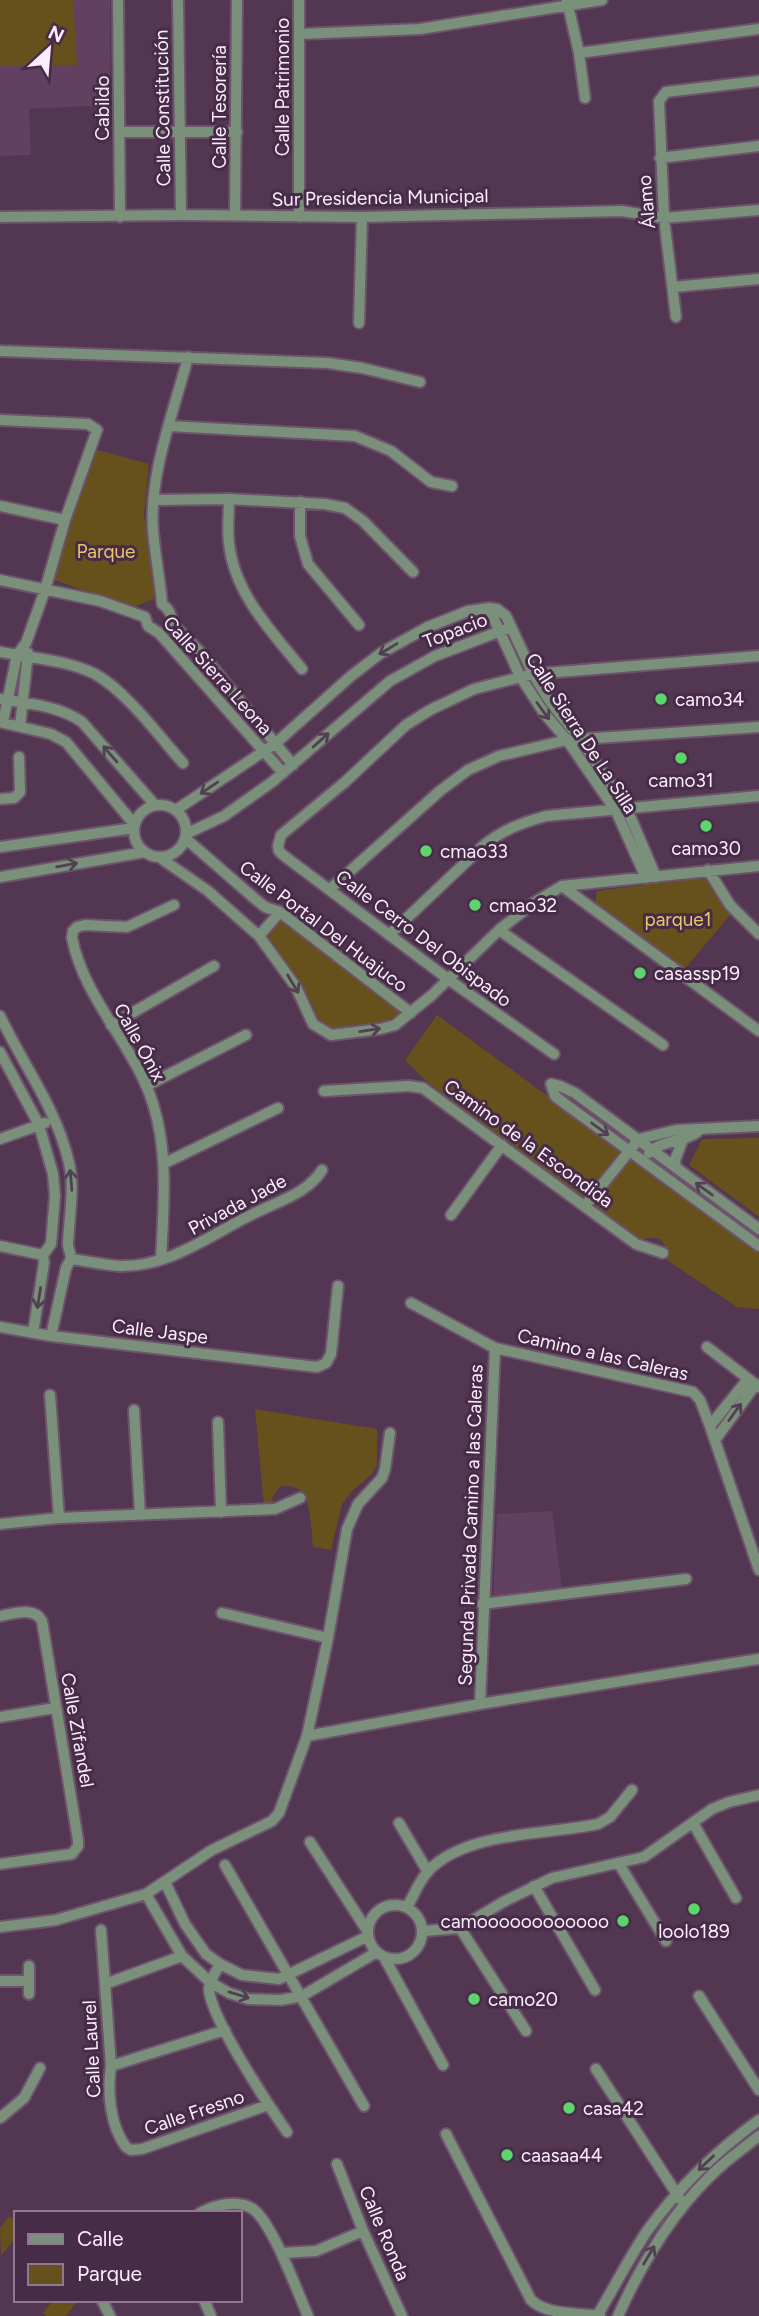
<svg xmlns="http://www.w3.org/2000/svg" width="759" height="2316" font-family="Figtree,sans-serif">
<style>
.built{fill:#614061}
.green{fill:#66501c}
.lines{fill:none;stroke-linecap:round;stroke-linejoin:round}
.minor-casing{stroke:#6d536d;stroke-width:14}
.minor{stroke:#7a907b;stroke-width:10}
.oneway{stroke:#514051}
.poi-dot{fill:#5cd56d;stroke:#472c47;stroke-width:2.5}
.labels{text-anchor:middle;stroke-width:6;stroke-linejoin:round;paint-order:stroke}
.street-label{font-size:19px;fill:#fdecfd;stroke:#472c47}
.park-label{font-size:19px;fill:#ebc56c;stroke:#472c47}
.poi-label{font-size:19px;fill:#fdecfd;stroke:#472c47;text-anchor:start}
</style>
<rect width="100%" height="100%" fill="#523652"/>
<!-- built -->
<path class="built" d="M0,0H110V105L29,109L31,155L0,156Z
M552,1511L562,1588L493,1599L497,1514Z"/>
<!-- green -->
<path class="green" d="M0,0H73L77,65L0,66Z
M94,449L149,464L144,515L155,578L154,599L131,608L52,579Z
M705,877L730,915L683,971L595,904L597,891Z
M278,921L286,923L399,1010L398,1015L374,1026L331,1030L321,1024L294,976L269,940L267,933Z
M437,1015L621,1150L587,1195L582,1198L576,1195L425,1080L405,1060Z
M759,1138V1217L689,1165L702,1139Z
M632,1159L759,1254V1309L737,1307L667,1260C666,1237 659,1234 638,1241L596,1209V1200L627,1160Z
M255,1409L377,1429V1465L372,1474L351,1492L342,1504L331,1550L313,1547C310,1525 314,1479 280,1487L272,1498L275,1504L264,1507Z
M9,2216L16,2221V2237L1,2256L0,2228Z
M53,2300H78L66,2316H46L43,2313Z"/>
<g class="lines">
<defs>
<path id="minor" d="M118,0L120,217
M178,0L181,215
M567,1L579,53L585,98
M300,34L420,29L602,0
M579,53L759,29
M119,132H237
M660,158L759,146
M235,215L237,0
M0,217L181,215L362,217L622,211L664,218L759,210
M299,217V0
M673,287L759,279
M676,317L664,218L659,101L666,92L759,81
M359,323L362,217
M0,351L328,363L362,368L420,382
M188,357C174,411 149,474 153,530C155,555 160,579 162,604C169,609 172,614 172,623L200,652L293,765
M0,420L88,424L97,430L65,520L45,590L26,643L17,655L3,722
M169,426L355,436L391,451L431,482L452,486
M229,499C229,513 227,528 229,543C234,593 271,631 302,669
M154,500L229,499L324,504L345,508L363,521L413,572
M300,502V536L308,564L359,625
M0,506L65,520
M0,580L100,601L145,617L148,626L159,633L283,773
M489,608L520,676L544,713L567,740L616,811L646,878
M0,652C31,658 67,660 95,674C126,691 159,736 183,763
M0,699C26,703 60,706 82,722L155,805
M0,722L51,734L66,742L134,824
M20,726L28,653
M0,799L14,798L20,792L19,757
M134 831a26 26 0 1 1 52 0a26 26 0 1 1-52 0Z
M176,810L276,743L351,676L381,653L428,627L468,611L489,608L497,609L506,616L533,674L551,703L581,740L627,809L656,877
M186,834L224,816L272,782L390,681L435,656L511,627
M185,838L254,898L265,907L280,912L411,1013
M0,847L134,828
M159,857L208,891L259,936L296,987L313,1024L331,1035L380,1029L395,1025L432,995L499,930L535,902L562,886L759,866
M708,870L730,905L759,934
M0,877L145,852
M562,886L759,1031
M330,889L441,790L468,770L499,756L567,740L759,727
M499,930L663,1045
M389,935L483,846C502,830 521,823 546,816L759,796
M259,936L280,912
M0,1016C23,1065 57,1109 69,1163C75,1189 69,1217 68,1244C68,1249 71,1253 71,1259L66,1268L51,1336
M111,1025L214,966
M0,1052L39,1125L53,1174L55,1196L51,1244L43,1255L44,1263L33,1333
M554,1054L448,979L283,855L279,851L278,846L281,835L345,782L406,725L430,710L474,689L533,674L759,656
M551,1084L555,1096L560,1100L759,1246
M551,1084L560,1086L575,1093L759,1229
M146,1086L246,1035
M324,1091L408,1086L423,1088L636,1244L663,1253
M0,1139L45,1123
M649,1153C663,1139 685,1143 700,1130
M165,1163L278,1108
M676,1168L675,1160L683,1139
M585,1206L639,1139L676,1130L759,1126
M451,1215L502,1145
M0,1246L43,1255
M71,1259C87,1261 104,1265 120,1266C171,1267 211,1234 255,1213C279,1201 308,1193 322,1170
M161,1259C164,1201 170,1140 146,1085C124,1035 83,993 72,938L73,931L77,927L85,925L127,927L174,905
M411,1303L495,1348L693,1392L700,1400L710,1426L759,1570
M0,1327L51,1336L317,1367L326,1363L331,1354L338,1286
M707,1347L759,1387
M50,1395L59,1518
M134,1410L140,1514
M218,1422L221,1512
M710,1426L748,1379
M715,1440L756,1384
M0,1524L59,1518L275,1509L300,1498
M482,1604L686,1579
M222,1613L328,1638
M0,1616C14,1614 34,1606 42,1621L78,1840V1846L72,1854L0,1864
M480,1704L495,1348
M0,1717L55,1708
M307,1736L480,1704L759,1659
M399,1823L428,1872
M693,1823L736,1898
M310,1842L368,1932
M619,1864L666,1941
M225,1865L364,2106
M165,1882L185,1924L206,1954L220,1964L242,1975L279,1979L368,1936
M534,1886L595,1990
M146,1894L182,1956L210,1982L229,1993L248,1999L281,2000L302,1996L377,1952
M368 1932a27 27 0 1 1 54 0a27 27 0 1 1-54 0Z
M407,1907C414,1895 419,1881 429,1870C468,1831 547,1835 598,1824L610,1817L632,1790
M0,1927L56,1920L146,1894L212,1850L272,1821L279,1813L307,1736L328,1638L347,1529L358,1504L382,1478L385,1469L390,1433
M460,1928L526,2031
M101,1930L111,2066C107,2091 110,2126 126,2147L131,2150L142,2149L268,2105
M423,1931L460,1928L503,1902L552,1878L644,1857L712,1809L729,1802L759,1795
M384,1957L443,2065
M220,1964C216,1972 209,1980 209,1989C210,2017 269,2106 287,2132
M29,1966V1994
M0,1981H29
M105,1984L182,1956
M699,1996L759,2090
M111,2066L225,2030
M596,2069L680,2199
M0,2118L24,2098L40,2068
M446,2134L531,2300C548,2316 577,2312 600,2316
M337,2164L363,2231L402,2316
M200,2213C215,2205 238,2199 253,2209C273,2224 297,2291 308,2316
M281,2253L316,2251L363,2231
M102,2300L110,2316
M204,2300L211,2316
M597,2316C614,2288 629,2258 647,2231C678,2188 716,2151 759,2120
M618,2316C643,2260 675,2207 721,2166C733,2156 746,2146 759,2136"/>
</defs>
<!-- minor casing -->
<use href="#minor" class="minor-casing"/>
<!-- minor -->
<use href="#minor" class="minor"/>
</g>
<!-- one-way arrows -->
<defs><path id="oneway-shaft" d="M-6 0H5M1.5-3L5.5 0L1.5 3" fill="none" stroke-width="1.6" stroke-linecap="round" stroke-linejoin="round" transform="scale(1.75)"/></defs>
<g class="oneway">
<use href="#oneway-shaft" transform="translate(388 649) rotate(149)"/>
<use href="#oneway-shaft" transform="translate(543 711) rotate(54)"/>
<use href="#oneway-shaft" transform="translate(321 740) rotate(-42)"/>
<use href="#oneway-shaft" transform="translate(110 754) rotate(-131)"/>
<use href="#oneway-shaft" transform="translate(209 788) rotate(146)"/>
<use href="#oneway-shaft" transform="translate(67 865) rotate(-10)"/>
<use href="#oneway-shaft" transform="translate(293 984) rotate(59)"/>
<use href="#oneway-shaft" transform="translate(370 1030) rotate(-9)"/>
<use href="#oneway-shaft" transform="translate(600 1129) rotate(36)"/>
<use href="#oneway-shaft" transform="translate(71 1180) rotate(-95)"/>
<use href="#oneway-shaft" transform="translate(704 1189) rotate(-144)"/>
<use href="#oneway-shaft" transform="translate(39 1298) rotate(99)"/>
<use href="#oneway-shaft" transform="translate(735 1412) rotate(-54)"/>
<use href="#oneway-shaft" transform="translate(239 1995) rotate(17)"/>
<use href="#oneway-shaft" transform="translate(706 2163) rotate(136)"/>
<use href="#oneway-shaft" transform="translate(649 2255) rotate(-59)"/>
</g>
<!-- markers -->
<g class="poi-dot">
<circle cx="661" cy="699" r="7"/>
<circle cx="681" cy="758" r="7"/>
<circle cx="706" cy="826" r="7"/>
<circle cx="426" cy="851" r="7"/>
<circle cx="475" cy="905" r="7"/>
<circle cx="640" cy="973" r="7"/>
<circle cx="694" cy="1909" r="7"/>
<circle cx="623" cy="1921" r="7"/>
<circle cx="474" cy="1999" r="7"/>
<circle cx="569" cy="2108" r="7"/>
<circle cx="507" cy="2155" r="7"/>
</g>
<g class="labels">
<!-- street labels -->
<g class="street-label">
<text transform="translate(282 87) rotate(-90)" y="7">Calle Patrimonio</text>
<text transform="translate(219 107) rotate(-90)" y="7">Calle Tesorería</text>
<text transform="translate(102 108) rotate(-90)" y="7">Cabildo</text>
<text transform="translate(162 108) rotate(-91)" y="7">Calle Constitución</text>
<text transform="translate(380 197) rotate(-1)" y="7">Sur Presidencia Municipal</text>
<text transform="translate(646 202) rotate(-95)" y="7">Álamo</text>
<text transform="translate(455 630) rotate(-21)" y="7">Topacio</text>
<text transform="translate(218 675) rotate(48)" y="7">Calle Sierra Leona</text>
<text transform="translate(582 733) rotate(57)" y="7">Calle Sierra De La Silla</text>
<text transform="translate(324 926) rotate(37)" y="7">Calle Portal Del Huajuco</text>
<text transform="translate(424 938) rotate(37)" y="7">Calle Cerro Del Obispado</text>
<text transform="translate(140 1042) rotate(61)" y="7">Calle Ónix</text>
<text transform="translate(529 1143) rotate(36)" y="7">Camino de la Escondida</text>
<text transform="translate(237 1204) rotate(-28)" y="7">Privada Jade</text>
<text transform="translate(160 1331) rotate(7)" y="7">Calle Jaspe</text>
<text transform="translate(603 1354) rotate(13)" y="7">Camino a las Caleras</text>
<text transform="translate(470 1525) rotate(-88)" y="7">Segunda Privada Camino a las Caleras</text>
<text transform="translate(78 1730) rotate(80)" y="7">Calle Zifandel</text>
<text transform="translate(91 2049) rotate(-93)" y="7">Calle Laurel</text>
<text transform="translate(194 2112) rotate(-19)" y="7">Calle Fresno</text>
<text transform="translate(385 2233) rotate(67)" y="7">Calle Ronda</text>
</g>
<!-- park labels -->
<g class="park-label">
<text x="106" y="558">Parque</text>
<text x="678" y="926">parque1</text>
</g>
<!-- poi labels -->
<g class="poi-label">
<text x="675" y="706">camo34</text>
<text x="681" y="787" text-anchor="middle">camo31</text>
<text x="706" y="855" text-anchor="middle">camo30</text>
<text x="440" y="858">cmao33</text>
<text x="489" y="912">cmao32</text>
<text x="654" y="980">casassp19</text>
<text x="609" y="1928" text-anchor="end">camoooooooooooo</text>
<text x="694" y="1938" text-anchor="middle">loolo189</text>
<text x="488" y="2006">camo20</text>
<text x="583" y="2115">casa42</text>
<text x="521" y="2162">caasaa44</text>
</g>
</g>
<!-- legend -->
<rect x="14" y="2211" width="228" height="91" fill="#472c47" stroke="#907990" stroke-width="2"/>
<rect x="28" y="2234" width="35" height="10" fill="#7a907b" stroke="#907990" stroke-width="2"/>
<text x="77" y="2246" font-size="21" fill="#fdecfd">Calle</text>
<rect x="28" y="2264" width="35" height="21" fill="#66501c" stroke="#907990" stroke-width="2"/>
<text x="77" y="2281" font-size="21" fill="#fdecfd">Parque</text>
<!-- north arrow -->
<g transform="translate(49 49) rotate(26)" stroke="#472c47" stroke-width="5" paint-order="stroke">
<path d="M0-5L12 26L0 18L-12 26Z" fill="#fdecfd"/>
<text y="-10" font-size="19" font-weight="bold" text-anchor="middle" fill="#fdecfd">N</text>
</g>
</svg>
